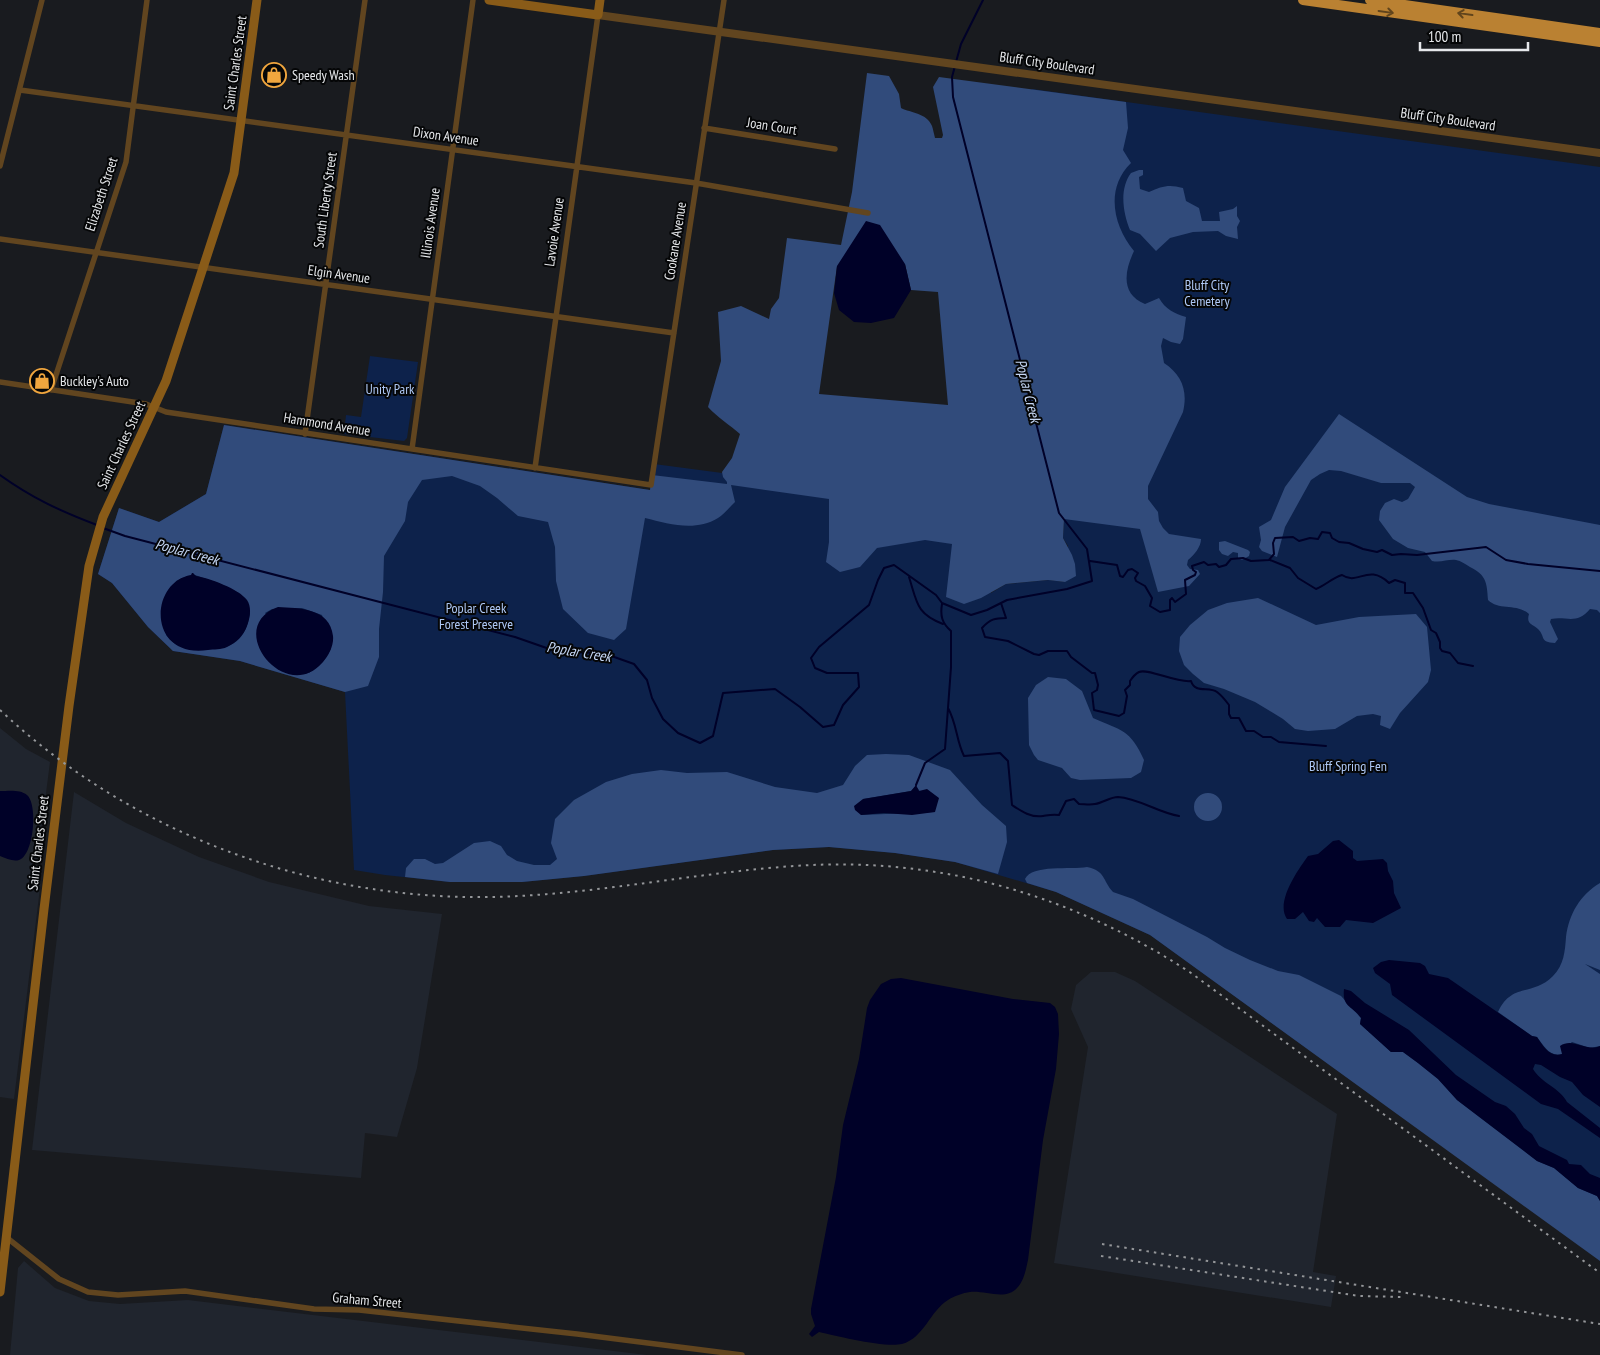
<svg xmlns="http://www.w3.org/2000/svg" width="1600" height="1355" font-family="'PT Sans Narrow',sans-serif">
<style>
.built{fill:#20252e}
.green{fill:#0d224b}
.forest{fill:#314b7b;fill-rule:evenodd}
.water{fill:#000128}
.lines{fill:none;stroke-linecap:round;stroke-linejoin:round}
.stream{stroke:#000128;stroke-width:2}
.minor{stroke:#61451f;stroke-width:5.5}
.tertiary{stroke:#61451f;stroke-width:8}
.secondary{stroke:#895b18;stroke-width:9}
.motorway{stroke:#ba8132;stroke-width:10}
.rail{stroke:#949699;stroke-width:2;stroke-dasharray:2.5 5;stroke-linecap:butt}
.oneway{stroke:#60441c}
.labels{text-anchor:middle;stroke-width:4;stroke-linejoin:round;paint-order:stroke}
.street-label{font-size:14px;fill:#e6e8eb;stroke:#050607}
.poi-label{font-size:14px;fill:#e6e8eb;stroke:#050607;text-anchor:start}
.park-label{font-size:14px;fill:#afc9f6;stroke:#050607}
.water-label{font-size:15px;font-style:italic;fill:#c4d6f4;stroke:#050607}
</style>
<rect width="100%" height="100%" fill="#191b1f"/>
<!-- built -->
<path class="built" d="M0,728L26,749L50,762L35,879L41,880L14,1099L0,1097Z
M74,792L126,823L199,857L269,882L369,906L442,914L417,1068L397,1137L365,1133L361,1178L32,1150Z
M1091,972H1115L1135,981L1337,1114L1313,1272L1336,1276L1331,1307L1054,1263L1088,1047L1071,1009L1076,985Z
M24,1261L55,1288L89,1301L120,1304L188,1300L647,1355H10L18,1268Z"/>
<!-- green -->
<path class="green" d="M1032,89L1600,167V1260L1150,935L1056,892L955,862L895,853L829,847L773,850L584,876L522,882H450L385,875L354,870L345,692L240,661L173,651L148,627L112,583L98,574L119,508L159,522L206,494L224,425L650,490L654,464L958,504L991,593L1006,584L1049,580L1065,582L1068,546L1063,538L1064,519Z
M370,356L418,362L407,438L404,441L344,434L346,415L361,417Z"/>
<!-- forest -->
<path class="forest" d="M867,73L889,76L899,94L901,108C911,113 927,113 932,126C933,129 934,134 935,138H942L943,135L933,87L939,77L1126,102L1128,128L1123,150L1131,163C1105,188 1113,226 1134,251C1124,272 1121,294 1145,304L1159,298C1165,309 1175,314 1186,317L1183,339L1180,344L1171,342L1163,338L1161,346L1164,363C1182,375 1188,391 1183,412L1148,486V499L1158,512L1159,521L1163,528L1169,534L1201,539C1201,547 1194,555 1188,560L1187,565L1190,569L1198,570L1200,574L1189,586L1158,592L1140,529L1064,519L1063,538L1072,555L1075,564L1076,576L1065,582L1048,580L1006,584L981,598L964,604L946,597L952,544L925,540L877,548L860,567L840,572L826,562L829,542V499L731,485L735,502C730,507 724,514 718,518C695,532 669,524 645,518L626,629L614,640L588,633L563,609L556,581L555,547L548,522L518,516L497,498L480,486L452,476L422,480L408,502L405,521L384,556L383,592L379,629V657L368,686L345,692L240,661L173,651L148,627L112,583L98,574L119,508L159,522L206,494L224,425L650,490L652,475L727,484V482L723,477L722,472L732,458L740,434C730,425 718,418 708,407L721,361L718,312L741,306L769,319L771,309L779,298L787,238L841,245L852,192ZM905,264L911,290L938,292L948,405L819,394L837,266ZM195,575L218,583L239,593L250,613C245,646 226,651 196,648C180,646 177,648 166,635L176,581L188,576ZM302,608L322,615L331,649L323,662L309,673L265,613L272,609Z
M1139,170H1143V175L1139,177L1140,189L1149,192C1162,186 1169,184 1183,188L1186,201L1199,208L1202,221H1220L1219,212L1233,209L1237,206V216L1240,221L1237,227L1238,239L1226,236L1218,231L1193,232L1170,238L1156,251L1140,234L1130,230C1123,213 1119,189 1131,173Z
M1339,414L1467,497L1489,504L1600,525V613L1597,610L1590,609C1577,625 1567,616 1551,619L1550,622L1558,639L1555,643C1539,642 1546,637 1538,629C1532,624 1526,624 1529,614C1517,603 1499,611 1488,600C1487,582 1486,575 1470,567C1465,564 1461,561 1456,560C1448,559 1441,563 1432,561L1425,552L1408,548L1393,539L1379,520L1380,511L1385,503L1394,499L1402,502L1408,499L1415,487L1410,483H1381L1341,471L1329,470L1320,474L1311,480L1285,527L1277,557L1262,551L1259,547L1261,540L1259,527L1271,520L1285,487Z
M1225,541L1248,550L1250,552L1249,556L1242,560L1238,558V553L1233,552L1228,556L1222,554L1219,550V542Z
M1258,598L1316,625L1359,617L1416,614L1427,627L1431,670L1428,682L1400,713L1390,729L1380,725L1381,716L1373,714L1357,716L1335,729L1308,731L1295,729L1283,719L1255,702L1224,689L1204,683L1193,674L1184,665L1179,651L1180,637L1190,625L1208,610L1227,603Z
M1048,677L1066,679L1082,691L1093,718C1122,731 1130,729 1144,760L1141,772L1131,778L1080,780L1071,778L1062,768L1038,760L1034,755L1029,745L1028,698L1036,685Z
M886,754L909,755L950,770L982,805L1006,826L1007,842L998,874L955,862L895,853L829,847L773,850L584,876L522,882H450L405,877L406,868L414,859H425L435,864L443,863L474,843L490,841L501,846L507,855L517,861L534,865H550L557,859L551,843L555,819L574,800L606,782L632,774L661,770L687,773L727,772L775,787L817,793L843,785L855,766L867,755ZM916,786L935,812L861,815L863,799L911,791Z
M1194 807a14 14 0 1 1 28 0a14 14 0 1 1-28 0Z
M1087,867C1106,871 1102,880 1113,892L1133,899L1207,937L1225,948L1250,960L1278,971L1299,975L1341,996L1361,1018L1360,1024L1391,1052H1403L1418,1063L1438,1079L1457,1100L1537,1161L1554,1168L1578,1188L1597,1196L1600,1201V1261L1150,935L1056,892L1027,883L1025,879C1032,864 1071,870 1087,867Z
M1600,883V970L1585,964L1600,974V1046L1590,1048L1572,1042L1562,1050L1563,1054C1550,1058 1544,1046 1537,1037L1532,1036L1498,1012C1512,982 1532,997 1553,976C1564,965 1565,951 1566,937C1569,914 1580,895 1600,883Z"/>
<!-- water -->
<path class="water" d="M866,221L880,225L905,264L911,290L894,318L871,323L854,322L839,310L834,293L837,266Z
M192,573H193L196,576C209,578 239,589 247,600C252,607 250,618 247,626C244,635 236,643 227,647C221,650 214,649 208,650C147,659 149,582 191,575Z
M278,607C299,608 330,608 333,636C334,645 329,656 322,663C285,705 223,627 278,607Z
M916,785L919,791L927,789L939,798L935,812L912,815L884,813L861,815L855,810L854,806L863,799L911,791Z
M0,791C8,791 20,789 27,795C38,804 34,855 19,860C13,862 6,858 0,856Z
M1339,840L1353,851V858L1357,861L1383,859L1387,863L1388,871L1393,881L1394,893L1401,908L1373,923L1346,920L1340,927H1325L1317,918L1314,922L1309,921L1303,912L1295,919H1287C1275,902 1298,870 1308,856L1318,854L1333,841Z
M1389,960L1420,963L1425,966L1429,974L1448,978L1532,1036L1537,1037C1543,1046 1550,1058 1562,1054L1560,1046C1573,1037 1585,1052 1600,1046V1107L1583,1095L1572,1082L1560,1077L1541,1065L1535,1064L1533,1069C1541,1083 1560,1088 1567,1102L1600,1128V1138L1558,1109L1541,1104L1392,995L1390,984L1375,973L1373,968L1381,962Z
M901,978L1013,999L1050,1003L1055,1007L1058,1014L1059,1034L1056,1069L1043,1140L1028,1260C1026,1269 1024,1281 1017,1288C1006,1301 984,1290 970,1292C963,1293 954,1296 948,1300C930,1311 924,1338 902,1344C885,1348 837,1336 819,1332L812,1337L809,1334L815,1326L811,1314V1309L836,1177L843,1125L859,1059L867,1008L870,1000L881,984L891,979Z
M1344,989L1351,991L1365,1003L1409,1030L1456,1075L1495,1102L1506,1106L1515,1114L1524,1128L1532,1134L1539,1146L1567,1160L1569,1164L1581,1165L1590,1174L1600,1178V1201L1597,1196L1578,1188L1554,1168L1537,1161L1457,1100L1438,1079L1418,1063L1403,1052H1391L1360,1024L1361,1018C1352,1005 1342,1008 1344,989Z"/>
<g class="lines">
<!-- stream -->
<path class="stream" d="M956,62L961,44L983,0
M0,475C32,498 60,511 97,525
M103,528L125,536L515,637L558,652L603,653L634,664L647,680L652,698L663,719L678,733L700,743L713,736L723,693L775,689L800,707L823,727L834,725L843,705L859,687L858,673H827L815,668L811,658L819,647L869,605L878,580L884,568L894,565L936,595L942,603L971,615L987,610L1007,600L1067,589L1092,581L1087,549L1059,513L953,97L952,77L955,66
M1270,560L1290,568L1298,578L1316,589C1326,585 1332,578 1342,575C1358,586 1368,563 1389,583L1395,580L1405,583V593H1413L1423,608L1431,630L1436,633L1440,642V648L1442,651L1450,653L1458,663L1473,666
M1090,561L1117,565L1120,576L1123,577L1128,570L1132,569L1138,573L1135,578L1136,581L1145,586L1152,598L1150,606L1160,612L1170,610V600L1172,598L1175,602L1186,594L1185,580L1195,575L1196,572L1193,570L1192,566L1204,562L1208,565L1216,564L1219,567L1226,565L1231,559L1243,558L1251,561L1269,560L1274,554L1273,543L1275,538L1293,537L1299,541L1310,538L1318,539L1322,532L1330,533L1332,538L1339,542L1349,543L1363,549L1377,552L1382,550L1392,555L1401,554L1417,555L1486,547L1506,560L1528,564L1600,571
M909,577C917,602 916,614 943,624
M1001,603L1006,618C995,618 990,619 982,628L985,637L1008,641L1034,654L1039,655L1048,651H1067L1071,657L1092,673H1095L1098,685L1097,690L1092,693L1094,710L1119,716L1124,713L1127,696L1125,690L1130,685V681C1132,678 1135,674 1139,672C1148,668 1176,683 1191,681C1195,694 1209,686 1217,692C1221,695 1226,701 1229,705V714L1231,718H1239L1246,731H1254L1263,737H1271L1279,742L1326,746
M948,708C957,724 956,740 964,756L1000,753L1008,761L1012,805C1021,811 1031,818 1043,816C1049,815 1052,814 1059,815L1066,801L1074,799L1079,804C1084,804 1090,805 1095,804C1103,803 1110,797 1118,797C1138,798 1159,813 1179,816
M916,785L925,763L945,749L951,667V631C942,623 940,616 942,604"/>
<!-- minor -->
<path class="minor" d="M20,90L696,183L868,213
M704,128L835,149
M0,166L42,0
M0,239L674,333
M0,382L146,404L166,412L651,485L724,0
M51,390L126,162L147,0
M305,434L365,0
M412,449L473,0
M535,468L598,15
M6,1237L59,1279L88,1292L118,1295L185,1291L314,1309L359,1310L577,1334L742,1355"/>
<!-- tertiary -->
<path class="tertiary" d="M598,15L1600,153"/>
<!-- secondary -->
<path class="secondary" d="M489,0L598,15L600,0
M0,1292L44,909L69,706L89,566L103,517L166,381L234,173L257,0"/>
<!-- motorway -->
<path class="motorway" d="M1303,0L1600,42
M1370,0L1600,33"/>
<!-- rail -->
<path class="rail" d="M0,710C132,834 311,900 491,897C593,895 693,873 794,866C938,856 1071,894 1191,973L1600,1273
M1102,1244L1600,1324
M1101,1256L1359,1296L1402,1297"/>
</g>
<!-- one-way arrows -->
<defs><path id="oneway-shaft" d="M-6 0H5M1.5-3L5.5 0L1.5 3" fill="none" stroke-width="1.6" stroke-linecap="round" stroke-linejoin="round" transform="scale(1.25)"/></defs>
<g class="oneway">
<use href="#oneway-shaft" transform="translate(1386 12) rotate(8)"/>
<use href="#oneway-shaft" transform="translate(1465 14) rotate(-172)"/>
</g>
<!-- icons -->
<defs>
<symbol id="shop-ring" viewBox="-11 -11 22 22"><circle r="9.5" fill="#050607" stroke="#f0a63e" stroke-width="1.5"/><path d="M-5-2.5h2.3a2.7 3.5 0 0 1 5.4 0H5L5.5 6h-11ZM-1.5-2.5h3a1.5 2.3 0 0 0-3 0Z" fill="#f0a63e"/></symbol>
</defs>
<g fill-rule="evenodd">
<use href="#shop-ring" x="260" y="61" width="28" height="28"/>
<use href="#shop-ring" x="28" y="367" width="28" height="28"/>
</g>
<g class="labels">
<!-- street labels -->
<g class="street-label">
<text transform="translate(235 63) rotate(-82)" y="5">Saint Charles Street</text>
<text transform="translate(1047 63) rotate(8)" y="5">Bluff City Boulevard</text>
<text transform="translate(1448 119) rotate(8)" y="5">Bluff City Boulevard</text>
<text transform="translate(772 126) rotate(9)" y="5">Joan Court</text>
<text transform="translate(446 136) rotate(8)" y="5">Dixon Avenue</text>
<text transform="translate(101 194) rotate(-72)" y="5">Elizabeth Street</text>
<text transform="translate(325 200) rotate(-82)" y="5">South Liberty Street</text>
<text transform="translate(430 223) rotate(-82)" y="5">Illinois Avenue</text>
<text transform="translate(554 232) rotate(-82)" y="5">Lavoie Avenue</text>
<text transform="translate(675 241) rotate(-81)" y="5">Cookane Avenue</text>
<text transform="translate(339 274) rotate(8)" y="5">Elgin Avenue</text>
<text transform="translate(327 424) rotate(9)" y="5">Hammond Avenue</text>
<text transform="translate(121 445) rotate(-65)" y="5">Saint Charles Street</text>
<text transform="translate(38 843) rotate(-83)" y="5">Saint Charles Street</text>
<text transform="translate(367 1300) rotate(5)" y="5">Graham Street</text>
</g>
<!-- poi labels -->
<g class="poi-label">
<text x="292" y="80">Speedy Wash</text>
<text x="60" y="386">Buckley's Auto</text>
</g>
<!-- park labels -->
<g class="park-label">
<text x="1207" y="290">Bluff City<tspan x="1207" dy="16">Cemetery</tspan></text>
<text x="390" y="394">Unity Park</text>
<text x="476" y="613">Poplar Creek<tspan x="476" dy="16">Forest Preserve</tspan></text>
<text x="1348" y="771">Bluff Spring Fen</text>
</g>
<!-- water labels -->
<g class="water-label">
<text transform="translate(1028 391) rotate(76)" y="5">Poplar Creek</text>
<text transform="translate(187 552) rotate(15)" y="5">Poplar Creek</text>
<text transform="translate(579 652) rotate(9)" y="5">Poplar Creek</text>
</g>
</g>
<!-- scale -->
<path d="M1420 42v8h108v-8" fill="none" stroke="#e6e8eb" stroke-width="2.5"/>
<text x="1428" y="42" font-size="15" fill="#e6e8eb" stroke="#050607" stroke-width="4" paint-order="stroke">100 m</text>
</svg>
